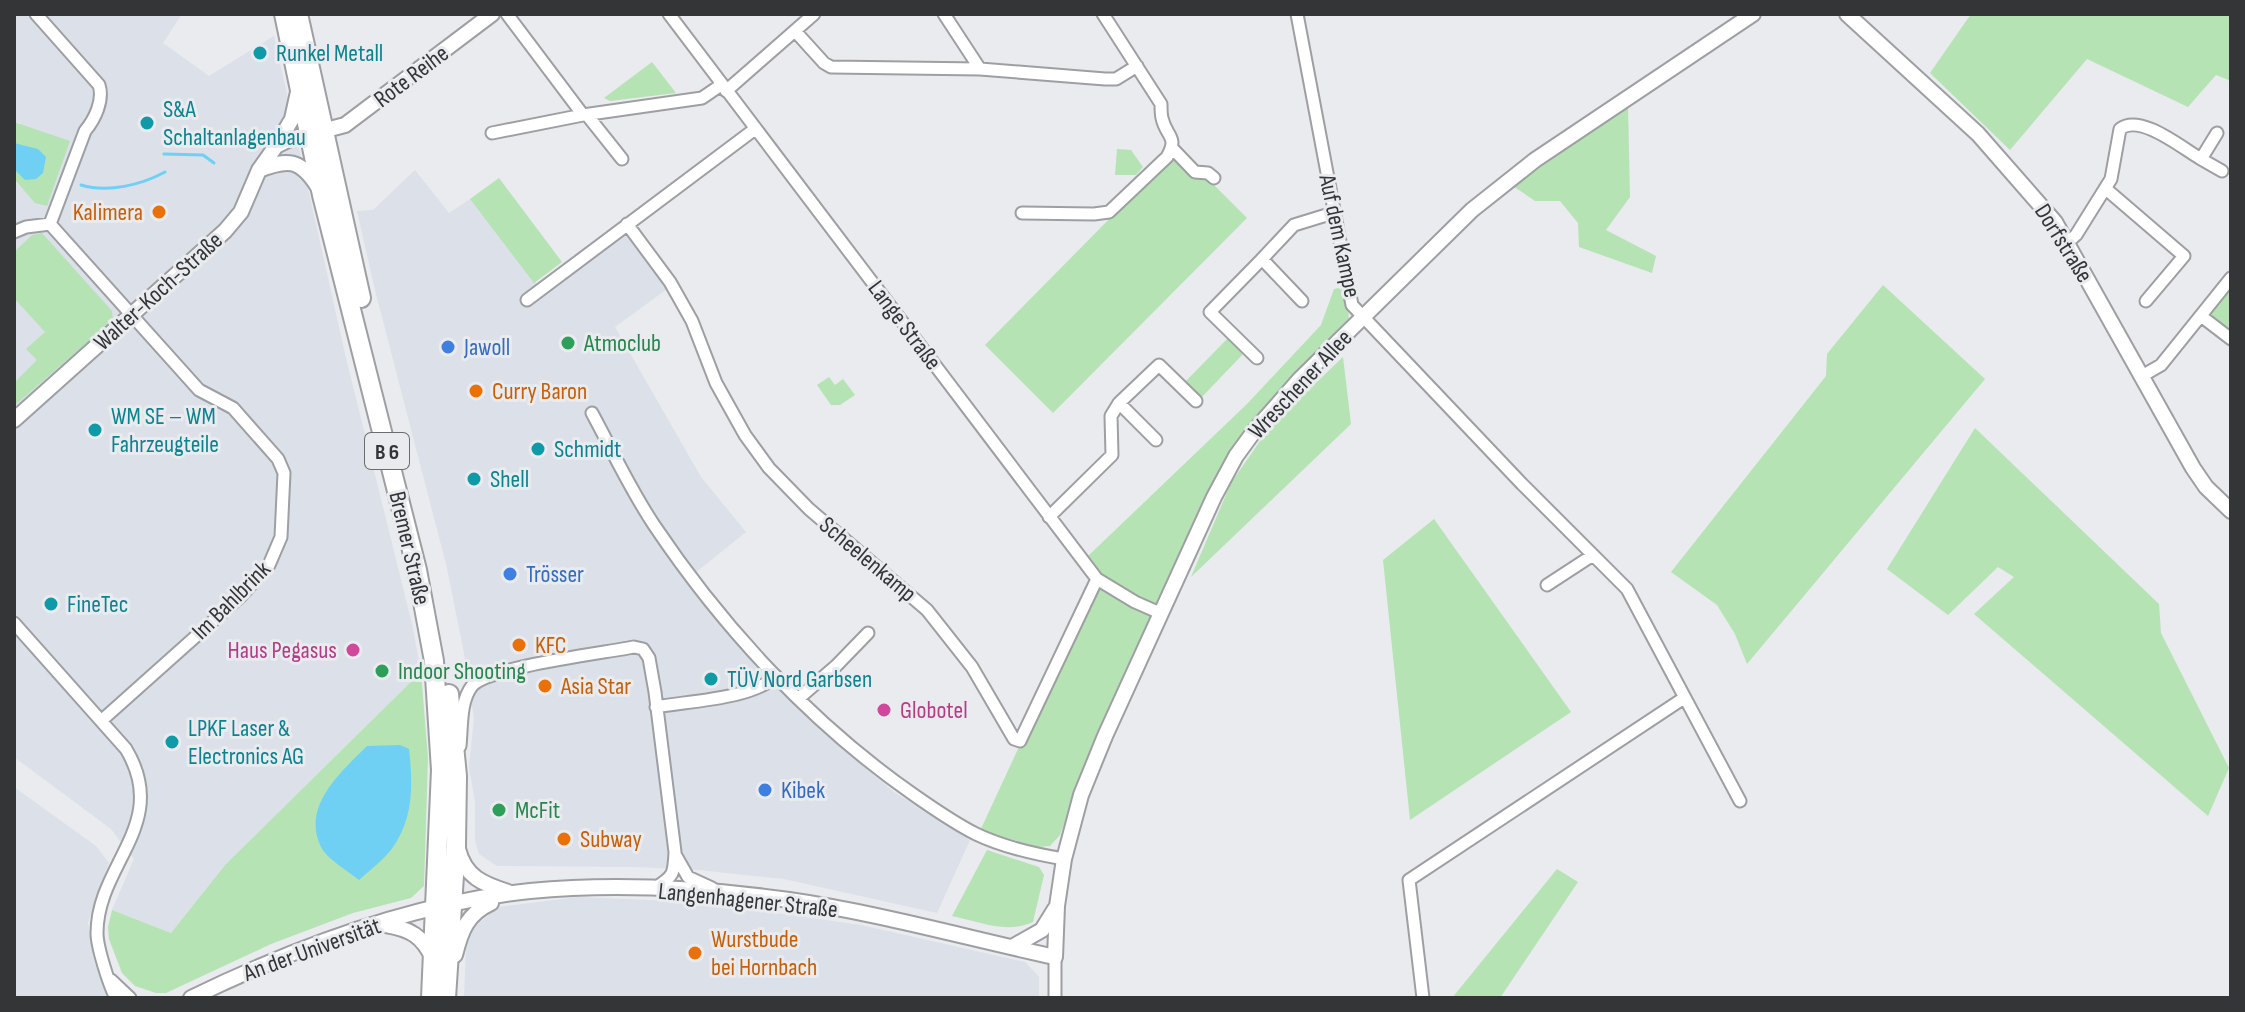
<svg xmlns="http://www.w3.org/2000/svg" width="2245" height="1012" font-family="'Sofia Sans Condensed',sans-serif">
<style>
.built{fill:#dbe0e9}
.green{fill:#b5e3b4}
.water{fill:#70d0f4}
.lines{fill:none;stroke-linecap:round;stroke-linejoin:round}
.stream{stroke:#70d0f4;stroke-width:3}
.minor-casing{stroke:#9e9fa2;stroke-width:15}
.tertiary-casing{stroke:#9e9fa2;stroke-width:18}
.primary-casing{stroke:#9e9fa2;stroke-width:22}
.minor{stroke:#fff;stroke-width:11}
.tertiary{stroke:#fff;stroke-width:14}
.primary{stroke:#fff;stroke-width:18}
.culture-dot{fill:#0f9aa8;stroke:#e9ebee;stroke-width:3}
.food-dot{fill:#e8710a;stroke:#e9ebee;stroke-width:3}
.leisure-dot{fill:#2e9e5b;stroke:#e9ebee;stroke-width:3}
.shop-dot{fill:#3f7fe0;stroke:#e9ebee;stroke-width:3}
.hotel-dot{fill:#d1479c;stroke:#e9ebee;stroke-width:3}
.labels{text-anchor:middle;stroke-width:6;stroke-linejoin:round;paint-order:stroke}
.shield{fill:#e9ebee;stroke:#6a6c6d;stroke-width:2}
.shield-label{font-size:22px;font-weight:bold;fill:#343536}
.culture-label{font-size:24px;fill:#0d838f;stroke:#e9ebee;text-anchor:start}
.street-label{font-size:24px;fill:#343536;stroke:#e9ebee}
.food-label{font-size:24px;fill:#c56008;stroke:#e9ebee;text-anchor:start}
.leisure-label{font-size:24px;fill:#27864d;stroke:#e9ebee;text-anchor:start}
.shop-label{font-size:24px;fill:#366cbe;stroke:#e9ebee;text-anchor:start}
.hotel-label{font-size:24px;fill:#b23c85;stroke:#e9ebee;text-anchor:end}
</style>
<rect width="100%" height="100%" fill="#e9ebee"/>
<!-- built -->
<path class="built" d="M14,14H182L163,43L209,76L274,36L345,354L412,624L421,672L226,864L171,933L112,910L134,859L111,829L14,757V427L24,418L14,407V180L36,203L47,205L20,123L14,122Z
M415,170L449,213L470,199L544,293L621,234L631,238L667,289L615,327L701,477L746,532L685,581L742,649L810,721L894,792L970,840L937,913L784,879L699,870L634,867L497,866L479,854L475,841V802L469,767L474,718L464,653L447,568L375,290L357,211L373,210Z
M14,787L96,846L109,863L88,923L94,962L111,998H14Z
M578,897L698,902L861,925L1025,962L1039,977V998H464L466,949L474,927L499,907Z"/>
<!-- green -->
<path class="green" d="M1971,14H2231V81L2216,75L2188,107L2087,59L2010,150L1930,73Z
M652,62L676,93L610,101L604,98Z
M1628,107L1630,197L1606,230L1656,256L1652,273L1579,247L1578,223L1560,201H1535L1513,186Z
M14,122L70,141L47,206L35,203L14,179Z
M1117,149L1131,150L1143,167L1136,175H1115Z
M1176,157L1206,177L1247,218L1053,413L985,345L1124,204Z
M499,178L562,262L534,283L470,199Z
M42,233L112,311L113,320L14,406V383L37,360L26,349L45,332L14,298V252L32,235Z
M2231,278V338L2201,316Z
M1883,285L1985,379L1747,664L1735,634L1717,605L1671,572L1826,376L1827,354Z
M1339,288L1347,297L1349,319L1295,378L1229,457L1192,527L1098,731L1060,835L1050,846L1039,847L980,831L1031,721L1096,597L1086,558L1247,404L1321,325L1334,289Z
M1229,337L1245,352L1200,399L1184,383Z
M1343,357L1351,424L1191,577L1231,483L1269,428Z
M829,377L835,385L843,379L855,395L840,405H831L817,385Z
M1975,428L2159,604L2161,633L2229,768L2208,816L1974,614L2014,577L1998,567L1948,615L1887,569Z
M1434,519L1571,712L1410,820L1383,560Z
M421,672L428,758L424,886L411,898L353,913L271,944L166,993H156L135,986L122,973L109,939L108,927L112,910L171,933L226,864Z
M987,850L1039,867L1044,875L1033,922C1007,934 980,922 952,916Z
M1557,869L1578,882L1500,998H1452Z"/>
<!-- water -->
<path class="water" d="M14,143L38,149L46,157L43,173L36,179L25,180L14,169Z
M400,745L409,749C413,785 414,819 391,850C382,861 369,871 359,880C348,871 327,859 321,847C301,806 341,772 367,746Z"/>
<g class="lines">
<!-- stream -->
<path class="stream" d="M164,154L203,155L214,163
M81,185C108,193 141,185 165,172"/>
<defs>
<path id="minor" d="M36,14L99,85C104,100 95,119 85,131L50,224L199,390L233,408L278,459L284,473L281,537L269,565L241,596L101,721
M507,14L583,115
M669,14L1097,579L1135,602L1160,613
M944,14L980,69
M1297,14L1352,305L1522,484L1627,589L1740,801
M795,31L824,63L831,67L980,69L1105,79H1116L1137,66
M726,91L814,14
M587,115L622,159
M492,133L583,115L702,98L721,85
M1172,148L1195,172L1208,173L1214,178
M2201,159L2222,171
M2106,189L2184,256L2146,301
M1022,213L1094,214L1109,212L1167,157C1179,136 1166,137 1162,118C1161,114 1161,109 1161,104L1103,14
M627,224L670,282L692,321L716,383L745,435L769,468L809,509L927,610L972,667L1014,739L1020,741L1097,579
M14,232L26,227L50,224
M2067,243L2076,235L2111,179L2120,129C2140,113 2182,148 2201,159L2217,133
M527,300L755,129
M1302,301L1262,259L1294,225L1333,213
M2201,316L2231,339
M1257,358L1210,312L1262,259
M2142,376L2161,365L2231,278
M592,413C612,450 630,489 654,525C723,628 812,724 914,795C934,809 954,823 976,834C1003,847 1034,854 1064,859
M1156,440L1119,403L1159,365L1196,401
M1049,517L1112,455L1111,416L1119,403
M1547,585L1593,555
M14,623L126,749C171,824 97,864 97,933C97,947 109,985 116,998
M799,698L836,666L868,633
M656,707C688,701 753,699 776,676
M460,746C462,727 460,701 472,686C488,667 604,653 634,647L643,649L649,658L655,692L675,852C674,874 674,876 655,888
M676,856L688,877L712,888
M111,980L130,998
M1055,998V957
M1423,998L1409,880L1684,698"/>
<path id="tertiary" d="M1847,14L1978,134L2055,222L2193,468L2206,487L2231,511
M276,146L292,119L298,92
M259,170C287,159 300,158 318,187
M14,420L225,231L241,212L259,170L276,146L288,140L345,125L492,14
M458,849C465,877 483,884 508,892
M386,925C410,929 423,936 433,959
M1012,947L1042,930L1055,909
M455,955C461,931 467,914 491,903
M191,998C296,947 412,903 530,891C615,883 704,888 789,900C879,913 967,938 1055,957L1057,906L1064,859L1081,795L1105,736L1214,497L1236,456L1255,430L1300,379L1472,210L1535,160L1753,14"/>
<path id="primary" d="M284,14L322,195L417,570L434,661L441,770L431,998
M298,14L361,298
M446,998L456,845L457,776L449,694"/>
</defs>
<!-- minor casing -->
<use href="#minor" class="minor-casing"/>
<!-- tertiary casing -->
<use href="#tertiary" class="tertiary-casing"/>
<!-- primary casing -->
<use href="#primary" class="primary-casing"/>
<!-- minor -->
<use href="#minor" class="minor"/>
<!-- tertiary -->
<use href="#tertiary" class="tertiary"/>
<!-- primary -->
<use href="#primary" class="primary"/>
</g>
<!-- markers -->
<g class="culture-dot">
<circle cx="260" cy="53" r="8"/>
<circle cx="147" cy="123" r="8"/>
<circle cx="95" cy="430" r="8"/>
<circle cx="538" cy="449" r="8"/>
<circle cx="474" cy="479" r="8"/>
<circle cx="51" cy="604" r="8"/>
<circle cx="711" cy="679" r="8"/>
<circle cx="172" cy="742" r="8"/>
</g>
<g class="food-dot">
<circle cx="159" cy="212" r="8"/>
<circle cx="476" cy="391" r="8"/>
<circle cx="519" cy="645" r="8"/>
<circle cx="545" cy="686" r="8"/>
<circle cx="564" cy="839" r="8"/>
<circle cx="695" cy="953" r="8"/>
</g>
<g class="leisure-dot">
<circle cx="568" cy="343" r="8"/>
<circle cx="382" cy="671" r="8"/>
<circle cx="499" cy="810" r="8"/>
</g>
<g class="shop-dot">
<circle cx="448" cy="347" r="8"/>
<circle cx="510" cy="574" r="8"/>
<circle cx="765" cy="790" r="8"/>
</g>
<g class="hotel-dot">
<circle cx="353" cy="650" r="8"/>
<circle cx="884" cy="710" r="8"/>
</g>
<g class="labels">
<!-- shield labels -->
<rect class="shield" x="365" y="433" width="44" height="36" rx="6"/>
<g class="shield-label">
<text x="387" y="459">B 6</text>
</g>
<!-- culture labels -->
<g class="culture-label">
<text x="276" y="61">Runkel Metall</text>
<text x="163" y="117">S&amp;A<tspan x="163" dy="28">Schaltanlagenbau</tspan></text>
<text x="111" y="424">WM SE – WM<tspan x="111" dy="28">Fahrzeugteile</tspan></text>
<text x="554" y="457">Schmidt</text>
<text x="490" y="487">Shell</text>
<text x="67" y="612">FineTec</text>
<text x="727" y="687">TÜV Nord Garbsen</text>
<text x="188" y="736">LPKF Laser &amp;<tspan x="188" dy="28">Electronics AG</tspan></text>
</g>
<!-- street labels -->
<g class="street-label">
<text transform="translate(411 76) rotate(-37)" y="8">Rote Reihe</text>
<text transform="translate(1340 236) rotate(78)" y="8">Auf dem Kampe</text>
<text transform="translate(2064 243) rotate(58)" y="8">Dorfstraße</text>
<text transform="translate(158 291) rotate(-42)" y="8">Walter-Koch-Straße</text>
<text transform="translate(905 325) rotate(53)" y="8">Lange Straße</text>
<text transform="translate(1300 384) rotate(-47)" y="8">Wreschener Allee</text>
<text transform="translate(410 548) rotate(77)" y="8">Bremer Straße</text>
<text transform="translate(868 559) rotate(40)" y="8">Scheelenkamp</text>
<text transform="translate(231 600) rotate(-45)" y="8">Im Bahlbrink</text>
<text transform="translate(748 900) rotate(6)" y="8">Langenhagener Straße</text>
<text transform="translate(312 949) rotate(-20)" y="8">An der Universität</text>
</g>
<!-- food labels -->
<g class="food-label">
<text x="143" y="220" text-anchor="end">Kalimera</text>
<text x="492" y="399">Curry Baron</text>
<text x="535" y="653">KFC</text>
<text x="561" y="694">Asia Star</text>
<text x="580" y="847">Subway</text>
<text x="711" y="947">Wurstbude<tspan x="711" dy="28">bei Hornbach</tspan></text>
</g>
<!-- leisure labels -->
<g class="leisure-label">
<text x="584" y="351">Atmoclub</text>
<text x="398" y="679">Indoor Shooting</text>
<text x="515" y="818">McFit</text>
</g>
<!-- shop labels -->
<g class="shop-label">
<text x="464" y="355">Jawoll</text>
<text x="526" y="582">Trösser</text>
<text x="781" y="798">Kibek</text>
</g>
<!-- hotel labels -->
<g class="hotel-label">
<text x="337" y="658">Haus Pegasus</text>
<text x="900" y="718" text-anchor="start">Globotel</text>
</g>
</g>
<!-- border -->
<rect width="2245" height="1012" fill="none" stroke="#343536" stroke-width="32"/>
</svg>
